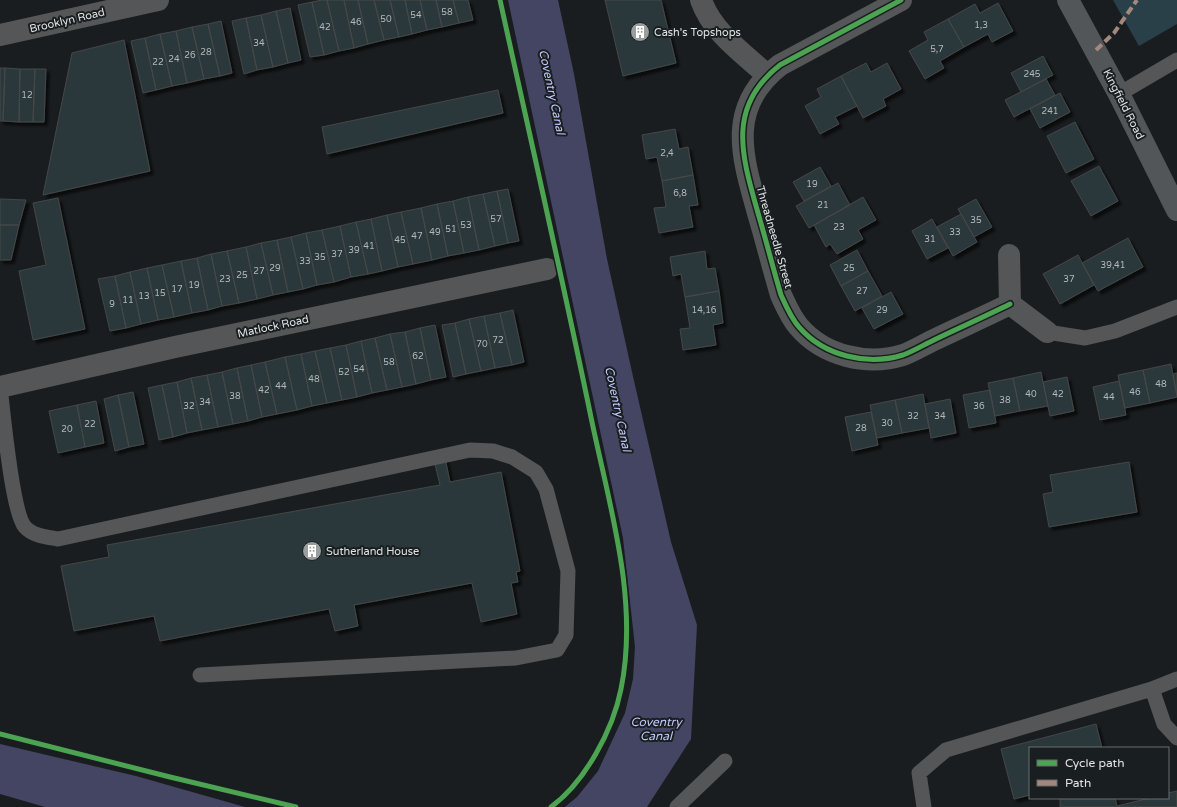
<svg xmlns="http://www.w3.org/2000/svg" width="1177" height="807" font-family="'Varela Round',sans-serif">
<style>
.green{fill:#2a4049}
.water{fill:#434563}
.building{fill:#2c383a;stroke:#454748;filter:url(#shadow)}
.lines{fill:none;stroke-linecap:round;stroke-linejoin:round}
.lane{stroke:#545657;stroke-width:15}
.street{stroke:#545657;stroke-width:22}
.secondary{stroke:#525659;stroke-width:22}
.quiet{stroke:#a5887d;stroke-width:4;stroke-dasharray:8 4;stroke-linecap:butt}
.cycleway-casing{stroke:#191e20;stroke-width:8}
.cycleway{stroke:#4ca352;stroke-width:5}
.labels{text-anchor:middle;stroke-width:4;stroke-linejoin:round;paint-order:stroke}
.number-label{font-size:9px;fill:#b2b8ba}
.street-label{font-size:11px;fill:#dfe3e4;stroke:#191e20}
.poi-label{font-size:11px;fill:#dfe3e4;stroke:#191e20;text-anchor:start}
.water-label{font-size:12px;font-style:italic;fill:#c3c8f9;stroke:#191e20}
</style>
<defs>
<filter id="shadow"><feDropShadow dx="3.5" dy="3.5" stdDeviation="1" flood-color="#0009"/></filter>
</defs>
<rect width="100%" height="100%" fill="#1a1d1f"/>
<!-- green -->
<path class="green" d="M1113,0H1177V24L1139,46Z"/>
<!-- water -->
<path class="water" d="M508,0H558L574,74L607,259L632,372L671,542L697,625L691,739L647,807H565L577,797L598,771L625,713L633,679L635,647L623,538Z
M0,744L136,776L245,807H45L0,794Z"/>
<!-- building -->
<path class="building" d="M322,0H327L339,51L324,55L312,2Z
M327,0H344L354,48L339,51Z
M344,0H358L368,44L354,48Z
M358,0H374L384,40L368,44Z
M374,0H390L399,37L384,40Z
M390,0H405L412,34L399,37Z
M405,0H420L427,30L412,34Z
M420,0H436L442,27L427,30Z
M436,0H453L459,23L442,27Z
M453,0H468L473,20L459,23Z
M605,0H661L676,63L623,76Z
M312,2L324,55L310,57L298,5Z
M998,3L1013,31L992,42L988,34L964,47L948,19L975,4L980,13Z
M290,8L301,60L288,63L276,11Z
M276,11L288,63L273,67L261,15Z
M261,15L273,67L257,70L246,18Z
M246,18L257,70L244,74L232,21Z
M948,19L964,47L940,61L944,68L925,79L909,51L928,40L924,32Z
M221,21L232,73L220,76L208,24Z
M208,24L220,76L204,79L192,27Z
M192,27L204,79L187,83L176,31Z
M176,31L187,83L172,86L160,34Z
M160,34L172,86L156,90L145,38Z
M145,38L156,90L143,93L131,41Z
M124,40L150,171L43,195L72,53Z
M1043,56L1053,75L1021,92L1011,73Z
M866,63L871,72L887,63L901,89L883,99L886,106L863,118L841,76Z
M0,68H5L3,121H0Z
M5,68L20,69L19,122L3,121Z
M20,69H35L33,122H19Z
M35,69H46L44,122H33Z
M841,76L857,106L835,117L839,124L820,134L805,106L821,97L817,89Z
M1046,79L1055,95L1014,117L1005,100Z
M498,90L503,113L327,154L322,127Z
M1060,93L1070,112L1040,128L1030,109Z
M1075,122L1094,159L1066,173L1047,136Z
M675,129L679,149L688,147L693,175L662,181L657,157L646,159L642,135Z
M1099,166L1118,201L1091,216L1071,181Z
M820,167L831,186L804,201L793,182Z
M693,175L698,205L689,206L693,227L659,233L654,208L666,207L662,181Z
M838,183L850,205L809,228L796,206Z
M508,189L519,241L508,243L497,191Z
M497,191L508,243L495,246L483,194Z
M483,194L495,246L479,250L468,197Z
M468,197L479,250L464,253L453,201Z
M863,197L876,220L858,230L863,239L837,254L830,244L826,247L814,225Z
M58,198L85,329L33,340L19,271L46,265L33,203Z
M0,199L26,200L19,225H0Z
M976,199L992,227L974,237L958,209Z
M453,201L464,253L448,256L437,204Z
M437,204L448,256L432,260L421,208Z
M421,208L432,260L413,264L401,212Z
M401,212L413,264L398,267L387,215Z
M961,214L977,242L953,256L937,227Z
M387,215L398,267L382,271L371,219Z
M371,219L382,271L368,274L356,222Z
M932,219L948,248L927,259L912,231Z
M356,222L368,274L351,277L340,226Z
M0,225H19L11,260H0Z
M340,226L351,277L334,282L322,230Z
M322,230L334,282L317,285L306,233Z
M306,233L317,285L303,289L291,237Z
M291,237L303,289L288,292L277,240Z
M1128,238L1143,267L1098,291L1082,263Z
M277,240L288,292L273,295L261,243Z
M261,243L273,295L257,299L246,247Z
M246,247L257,299L239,303L227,251Z
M857,250L868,271L841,286L830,265Z
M227,251L239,303L222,306L211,254Z
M705,251L707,269L715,268L719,291L685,297L681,274L673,276L670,257Z
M211,254L222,306L208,310L197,258Z
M1078,255L1094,285L1060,304L1043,274Z
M197,258L208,310L192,313L181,261Z
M181,261L192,313L174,317L162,265Z
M162,265L174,317L158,320L147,268Z
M147,268L158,320L141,324L130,272Z
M868,271L882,296L855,311L841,286Z
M130,272L141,324L126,328L115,276Z
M115,276L126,328L110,331L98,279Z
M719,291L723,323L713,325L716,345L683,350L680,329L690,328L685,297Z
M891,292L903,314L874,329L862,308Z
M513,310L524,362L512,365L500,313Z
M500,313L512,365L495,368L484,316Z
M484,316L495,368L481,371L469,319Z
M469,319L481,371L466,374L455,323Z
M455,323L466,374L453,377L442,325Z
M435,325L446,377L431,380L420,328Z
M420,328L431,380L416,384L405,332Z
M405,332L416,384L402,387L390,334Z
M390,334L402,387L387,390L375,338Z
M375,338L387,390L372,393L361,341Z
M361,341L372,393L357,397L346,345Z
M346,345L357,397L342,400L330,348Z
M330,348L342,400L327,403L315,351Z
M315,351L327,403L312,406L301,354Z
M301,354L312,406L297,410L285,357Z
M285,357L297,410L277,414L265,362Z
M265,362L277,414L262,417L251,365Z
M1171,364L1177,397L1150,403L1143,370Z
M251,365L262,417L248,421L237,368Z
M237,368L248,421L233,424L222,372Z
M1143,370L1150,403L1125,408L1118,375Z
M222,372L233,424L218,427L207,375Z
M1041,372L1048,406L1020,411L1013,378Z
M1177,373V395L1173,374Z
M207,375L218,427L202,430L191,378Z
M1067,377L1074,411L1050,416L1043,382Z
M191,378L202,430L187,433L177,382Z
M1013,378L1020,411L995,416L988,383Z
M1119,381L1126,415L1100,420L1093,387Z
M177,382L187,433L173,437L162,385Z
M162,385L173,437L159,440L148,388Z
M990,390L996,423L969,428L963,395Z
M133,392L144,444L129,447L118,395Z
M923,394L929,428L902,433L895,400Z
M118,395L129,447L115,451L104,399Z
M950,399L956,433L931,438L925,404Z
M895,400L902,433L877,438L870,405Z
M96,401L104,443L85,447L77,405Z
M77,405L85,447L58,453L49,411Z
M871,412L878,445L852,451L845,417Z
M445,458L450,482L501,472L520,571L516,572L518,582L511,583L517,614L481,622L472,583L354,605L358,626L335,631L329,609L160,641L154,616L74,631L61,566L109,557L107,545L440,485L434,460Z
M1129,462L1137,512L1049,527L1043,494L1053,492L1050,475Z
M1096,724L1102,748H1030V795L1014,799L1001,749Z
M1177,791V807H1060V798H1115L1117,806L1150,798H1168V793Z"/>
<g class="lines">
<!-- lane -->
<path class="lane" d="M1119,94L1177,60
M1047,332L1085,338L1115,331L1177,307
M0,387C3,411 12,513 25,527C33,536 47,537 58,539L470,450L493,451L512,457L536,472L546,489L568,571L566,635L557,650L516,658L200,675
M1152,689L1164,724L1177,738
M677,807L725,761
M924,807L919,773L946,750L1152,689L1177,679"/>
<!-- street -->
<path class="street" d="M701,0C712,32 743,53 767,75
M901,0L780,65C726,107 742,156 758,213C766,240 773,268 781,295C786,306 791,318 799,327C824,356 867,366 903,355C914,351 925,344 936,339C961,327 986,316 1010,304
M0,35L158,0
M1009,255L1010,304L1047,332
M0,387L175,347L547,269"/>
<!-- secondary -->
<path class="secondary" d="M1068,0L1119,94L1177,210"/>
<!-- quiet -->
<path class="quiet" d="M1096,50L1114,33L1137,0"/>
<defs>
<path id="cycleway" d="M500,0C531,141 563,281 592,422C610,508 639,601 621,689C613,730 585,782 551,807
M901,0L780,65C726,107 742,156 758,213C766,240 773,268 781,295C786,306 791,318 799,327C824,356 867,366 903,355C914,351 925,344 936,339C961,327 986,316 1010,304
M0,734L170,777L296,807"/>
</defs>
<!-- cycleway casing -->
<use href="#cycleway" class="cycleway-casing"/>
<!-- cycleway -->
<use href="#cycleway" class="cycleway"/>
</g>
<!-- icons -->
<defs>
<symbol id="building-disc" viewBox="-11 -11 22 22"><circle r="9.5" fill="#9a9e9f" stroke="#191e20"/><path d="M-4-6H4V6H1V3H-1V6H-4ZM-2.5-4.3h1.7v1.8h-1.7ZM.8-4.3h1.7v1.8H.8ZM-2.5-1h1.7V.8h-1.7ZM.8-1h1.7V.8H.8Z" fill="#fff"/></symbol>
</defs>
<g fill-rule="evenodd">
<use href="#building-disc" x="629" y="21" width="22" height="22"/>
<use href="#building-disc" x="301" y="540" width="22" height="22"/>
</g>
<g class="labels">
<!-- number labels -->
<g class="number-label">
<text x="447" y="15">58</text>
<text x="416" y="18">54</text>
<text x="386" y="22">50</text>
<text x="356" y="25">46</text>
<text x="981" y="28">1,3</text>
<text x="325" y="30">42</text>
<text x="259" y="46">34</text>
<text x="937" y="52">5,7</text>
<text x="206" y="55">28</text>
<text x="190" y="58">26</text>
<text x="174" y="62">24</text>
<text x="158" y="65">22</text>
<text x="1032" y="77">245</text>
<text x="27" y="98">12</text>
<text x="1050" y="114">241</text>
<text x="667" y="156">2,4</text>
<text x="812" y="187">19</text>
<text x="680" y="196">6,8</text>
<text x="823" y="208">21</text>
<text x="496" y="222">57</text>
<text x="976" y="223">35</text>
<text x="466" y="228">53</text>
<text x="839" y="230">23</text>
<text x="451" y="232">51</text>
<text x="435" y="235">49</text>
<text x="955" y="235">33</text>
<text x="417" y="239">47</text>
<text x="930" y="242">31</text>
<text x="400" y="243">45</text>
<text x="369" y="249">41</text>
<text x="354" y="253">39</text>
<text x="337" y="257">37</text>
<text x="320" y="260">35</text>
<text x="305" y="264">33</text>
<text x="1113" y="268">39,41</text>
<text x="275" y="271">29</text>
<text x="849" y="271">25</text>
<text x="259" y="274">27</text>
<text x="242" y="278">25</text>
<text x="225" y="282">23</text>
<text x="1069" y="282">37</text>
<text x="194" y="288">19</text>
<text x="177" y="292">17</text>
<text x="862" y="294">27</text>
<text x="160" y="296">15</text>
<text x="144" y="299">13</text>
<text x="128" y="303">11</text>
<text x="112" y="307">9</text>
<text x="704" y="313">14,16</text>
<text x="882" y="313">29</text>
<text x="498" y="343">72</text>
<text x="482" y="347">70</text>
<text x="418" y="359">62</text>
<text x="389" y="365">58</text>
<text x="359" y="372">54</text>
<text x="344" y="375">52</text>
<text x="314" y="382">48</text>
<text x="1161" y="387">48</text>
<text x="281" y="389">44</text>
<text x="264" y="393">42</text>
<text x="1135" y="395">46</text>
<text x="1031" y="397">40</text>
<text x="1058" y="397">42</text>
<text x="235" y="399">38</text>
<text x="1109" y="400">44</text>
<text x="1005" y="403">38</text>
<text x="205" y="405">34</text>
<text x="189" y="409">32</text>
<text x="979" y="409">36</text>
<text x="913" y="419">32</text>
<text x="940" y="419">34</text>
<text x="887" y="426">30</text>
<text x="90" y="427">22</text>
<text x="861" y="431">28</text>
<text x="67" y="432">20</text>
</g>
<!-- street labels -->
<g class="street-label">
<text transform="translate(67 20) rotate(-13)" y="4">Brooklyn Road</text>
<text transform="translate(1124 104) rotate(63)" y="4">Kingfield Road</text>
<text transform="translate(775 237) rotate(74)" y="4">Threadneedle Street</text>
<text transform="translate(273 326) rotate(-12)" y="4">Matlock Road</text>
</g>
<!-- poi labels -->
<g class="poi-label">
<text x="654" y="36">Cash's Topshops</text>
<text x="326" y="555">Sutherland House</text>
</g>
<!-- water labels -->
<g class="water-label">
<text transform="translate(552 92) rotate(78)" y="4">Coventry Canal</text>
<text transform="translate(618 409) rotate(78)" y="4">Coventry Canal</text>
<text x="656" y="726">Coventry<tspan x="656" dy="14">Canal</tspan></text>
</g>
</g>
<!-- legend -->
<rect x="1029" y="747" width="140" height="52" fill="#191e20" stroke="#686d6e"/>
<rect x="1037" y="760" width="20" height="6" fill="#4ca352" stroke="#686d6e"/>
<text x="1065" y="767" font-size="12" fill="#dfe3e4">Cycle path</text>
<rect x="1037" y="780" width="20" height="6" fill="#a5887d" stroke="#686d6e"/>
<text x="1065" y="787" font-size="12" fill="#dfe3e4">Path</text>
</svg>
